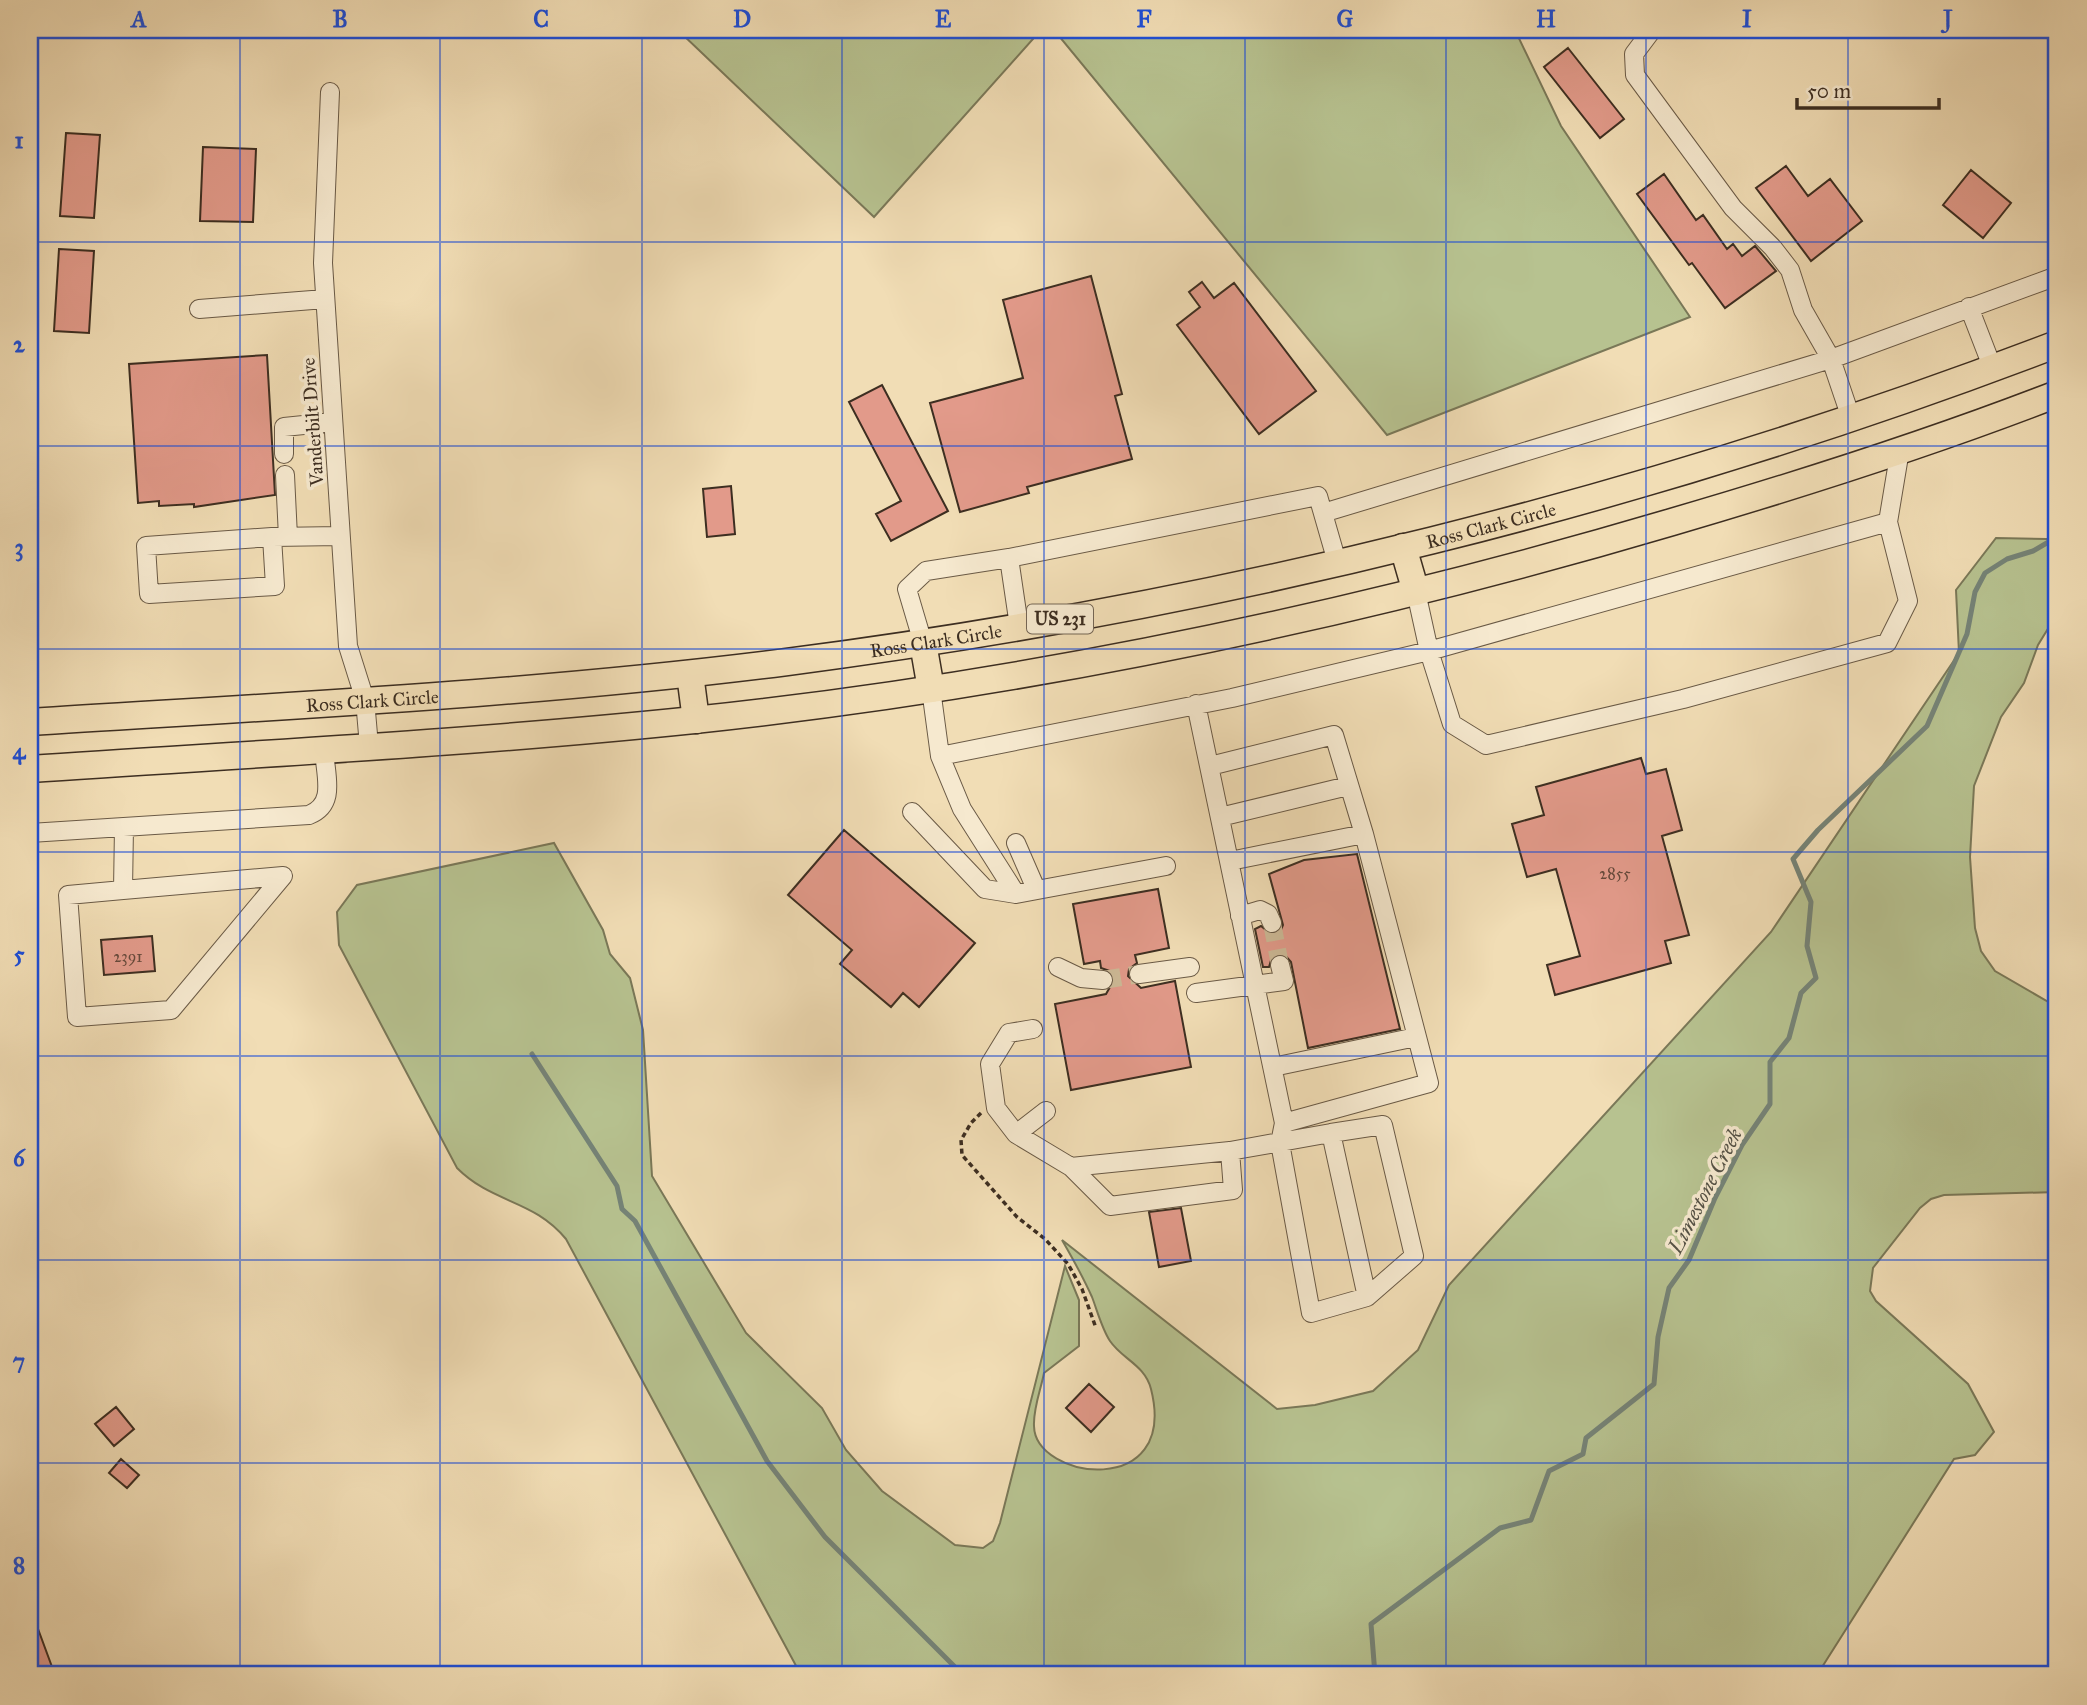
<svg xmlns="http://www.w3.org/2000/svg" width="2087" height="1705" font-family="'IM FELL Great Primer',serif">
<style>
.green{fill:#b7c290;stroke:#7a7858;stroke-width:2}
.lines{fill:none;stroke-linecap:round;stroke-linejoin:round}
.stream{stroke:#758377;stroke-width:5}
.building{fill:#e29a8a;stroke:#3d2e21;stroke-width:2}
.minor-tunnel{stroke:#cdba97;stroke-width:18;stroke-dasharray:18 9;stroke-linecap:butt}
.minor-casing{stroke:#6a5a46;stroke-width:20}
.highway-casing{stroke:#3d2e21;stroke-width:29}
.path{stroke:#3d2e21;stroke-width:3.5;stroke-dasharray:5 3.5;stroke-linecap:butt}
.minor{stroke:#f6e9cf;stroke-width:18}
.highway{stroke:#f1ddb5;stroke-width:26}
.grid{fill:none;stroke:#1d4ed8;stroke-width:2;stroke-opacity:0.55}
.labels{text-anchor:middle;stroke-width:7;stroke-linejoin:round;paint-order:stroke}
.number-label{font-size:16px;fill:#66493b}
.shield{fill:#f6e9cf;stroke:#746655;stroke-width:2}
.shield-label{font-size:18px;font-weight:bold;fill:#3d2e21}
.street-label{font-size:19px;fill:#3d2e21;stroke:#f6e9cf}
.water-label{font-size:21px;font-style:italic;fill:#545145;stroke:#f6e9cf}
.neatline{fill:none;stroke:#1d4ed8;stroke-width:2.5}
.grid-label{font-size:23px;text-anchor:middle;font-weight:bold;fill:#1d4ed8}
</style>
<rect width="100%" height="100%" fill="#f1ddb5"/>
<filter id="stains"><feTurbulence type="fractalNoise" baseFrequency=".00286" numOctaves="4"/><feColorMatrix values="0 0 0 0 .2 0 0 0 0 .09 0 0 0 0 .02 0 0 0 .5 -.17"/></filter>
<radialGradient id="worn" r=".72"><stop offset=".6" stop-color="#630" stop-opacity="0"/><stop offset="1" stop-color="#630" stop-opacity=".3"/></radialGradient>
<!-- green -->
<path class="green" d="M30,30H1041L874,217L681,33Z
M1054,30H1515L1561,126L1690,317L1387,435Z
M2057,535V614L2038,645L2024,683L2001,717L1974,786L1970,857L1975,928L1981,951L1995,971L2057,1007V1192L1944,1195L1931,1199L1920,1208L1873,1268L1870,1291L1876,1301L1968,1384L1994,1432L1975,1455L1954,1459L1817,1675H801L566,1239C533,1199 493,1204 457,1168L339,945L337,912L357,885L554,843L603,930L610,954L630,978L643,1030L652,1176L746,1333L822,1408L846,1450L882,1491L955,1545L983,1548L993,1541L1000,1523L1065,1266L1079,1300V1346L1044,1373C1041,1389 1033,1409 1034,1426C1035,1480 1179,1500 1151,1389C1145,1365 1122,1359 1110,1341C1102,1329 1097,1310 1092,1297C1083,1277 1073,1259 1062,1240L1277,1409L1315,1405L1373,1391L1418,1350L1449,1285L1771,932L1959,653L1956,590L1996,538L2047,539Z"/>
<g class="lines">
<!-- stream -->
<path class="stream" d="M532,1054L617,1186L622,1209L635,1221L767,1461L825,1537L963,1675
M1375,1675L1371,1624L1500,1528L1531,1520L1549,1471L1583,1454L1586,1438L1654,1384L1658,1337L1669,1288L1689,1260L1715,1198L1742,1145L1770,1104V1062L1789,1038L1801,993L1816,978L1807,946L1811,902L1793,859L1818,830L1927,726L1967,634L1975,592L1985,573L2007,559L2033,551L2057,537"/>
</g>
<!-- building -->
<path class="building" d="M1568,48L1624,119L1600,138L1544,67Z
M66,133L100,135L94,218L60,216Z
M203,147L256,149L253,222L200,221Z
M1786,166L1808,196L1830,179L1862,221L1811,261L1756,188Z
M1971,170L2011,203L1983,238L1943,205Z
M1664,174L1696,220L1703,215L1727,249L1733,244L1742,256L1755,246L1776,271L1725,308L1692,263L1689,265L1637,194Z
M59,249L94,251L89,333L54,331Z
M1091,276L1122,394L1115,396L1132,459L1027,487L1029,493L960,512L930,403L1023,378L1003,300Z
M1202,282L1214,298L1234,283L1316,391L1259,434L1177,325L1200,307L1189,292Z
M267,355L275,495L194,507V504L159,506V501L138,503L129,364Z
M882,385L948,511L891,541L876,514L901,501L849,402Z
M731,486L735,534L707,537L703,489Z
M1641,758L1646,774L1666,769L1682,830L1662,836L1689,935L1665,941L1671,963L1555,995L1547,965L1580,956L1556,869L1527,877L1512,824L1544,815L1536,787Z
M844,830L975,943L919,1007L903,993L891,1007L840,964L852,950L788,895Z
M1357,854L1400,1029L1308,1048L1291,962L1284,954H1278L1272,957L1269,967H1263L1255,929L1261,926L1271,934L1281,930L1283,925L1269,874L1304,860Z
M1158,889L1169,948L1135,955L1137,963L1129,969L1128,976L1141,988L1175,981L1191,1067L1071,1090L1055,1004L1106,994L1114,980L1110,971L1101,968L1100,961L1084,964L1073,904Z
M152,936L155,971L104,975L101,940Z
M1181,1208L1191,1261L1159,1267L1149,1212Z
M1089,1384L1114,1407L1091,1432L1066,1408Z
M116,1407L134,1429L114,1446L95,1424Z
M121,1459L139,1475L127,1488L109,1473Z
M30,1610H31L55,1675H30Z"/>
<g class="lines">
<!-- minor-tunnel -->
<path class="minor-tunnel" d="M1272,923L1280,965
M1103,980L1139,974"/>
<defs>
<path id="minor" d="M1652,30L1634,54L1635,75L1733,208L1773,248L1790,270L1803,310L1831,359L1851,418
M330,92L323,263L348,646L365,700L369,746
M1969,307L1993,369
M199,309L325,299
M284,454V427L333,422
M285,475L288,537
M1323,513L1831,359L2057,276
M272,537L275,586L149,594L146,546L272,537L340,536
M1009,558L1019,626
M1416,592L1429,651L1452,724L1486,745L1683,699L1887,643L1908,601L1888,522L1900,450
M923,643L907,589L926,571L1009,558L1318,496L1337,562
M931,689L940,756L962,809L1016,894L1166,866
M940,756L1232,698L1429,651L1888,522
M1210,766L1334,735L1364,834L1230,861
M912,812L985,889L1016,894
M1220,817L1348,786
M30,833L309,815C337,804 325,775 324,749
M1016,843L1036,889
M123,890L68,895L77,1017L171,1010L283,876L123,890L124,827
M1240,916L1260,910L1268,914L1272,923
M1058,967L1081,978L1103,980
M1139,974L1190,967
M1196,993L1284,981L1280,965
M1033,1029L1009,1033L990,1064L996,1108L1016,1134L1071,1167L1230,1151L1331,1133L1367,1297L1311,1313L1280,1143L1284,1123L1196,704
M1273,1067L1416,1037
M1284,1123L1429,1083L1364,834
M1331,1133L1383,1125L1414,1256L1367,1297
M1016,1134L1046,1111
M1071,1167L1110,1206L1233,1190L1230,1151"/>
<g id="highway">
<path d="M1403,547L1416,592"/>
<path d="M923,643L931,689"/>
<path d="M690,674L696,720"/>
<path id="s1" d="M30,722C282,706 536,694 787,662C1220,606 1650,500 2057,344"/>
<path d="M30,769C251,754 473,743 694,720C1025,685 1354,616 1672,522C1802,484 1931,443 2057,394"/>
</g>
</defs>
<!-- minor casing -->
<use href="#minor" class="minor-casing"/>
<!-- highway casing -->
<use href="#highway" class="highway-casing"/>
<!-- path -->
<path class="path" d="M981,1113L971,1123L961,1140L962,1155L1017,1217L1045,1239L1068,1264L1082,1289L1096,1328"/>
<!-- minor -->
<use href="#minor" class="minor"/>
<!-- highway -->
<use href="#highway" class="highway"/>
</g>
<!-- grid -->
<path class="grid" d="M240,30V1675M440,30V1675M642,30V1675M842,30V1675M1044,30V1675M1245,30V1675M1446,30V1675M1646,30V1675M1848,30V1675M30,242H2057M30,446H2057M30,649H2057M30,852H2057M30,1056H2057M30,1260H2057M30,1463H2057"/>
<g class="labels">
<!-- number labels -->
<g class="number-label">
<text x="1615" y="879">2855</text>
<text x="128" y="962">2391</text>
</g>
<!-- shield labels -->
<rect class="shield" x="1027" y="604.5" width="66" height="29" rx="5"/>
<g class="shield-label">
<text x="1060" y="625">US 231</text>
</g>
<!-- street labels -->
<g class="street-label">
<text transform="translate(312 422) rotate(-94)" y="7">Vanderbilt Drive</text>
<text dy="7" stroke="none"><textPath href="#s1" startOffset="1477">Ross Clark Circle</textPath></text>
<text dy="7" stroke="none"><textPath href="#s1" startOffset="910">Ross Clark Circle</textPath></text>
<text dy="7" stroke="none"><textPath href="#s1" startOffset="343">Ross Clark Circle</textPath></text>
</g>
<!-- water labels -->
<g class="water-label">
<text transform="translate(1705 1191) rotate(-63)" y="7">Limestone Creek</text>
</g>
</g>
<!-- margin -->
<rect width="2087" height="1705" fill="none" stroke="#f1ddb5" stroke-width="77"/>
<!-- scale -->
<path d="M1797 98v10h142v-10" fill="none" stroke="#3d2e21" stroke-width="3.5"/>
<text x="1807" y="98" font-size="21" fill="#3d2e21" stroke="#f6e9cf" stroke-width="5" paint-order="stroke">50 m</text>
<rect x="38" y="38" width="2010" height="1628" class="neatline"/>
<g class="grid-label">
<text x="139" y="27">A</text>
<text x="340" y="27">B</text>
<text x="541" y="27">C</text>
<text x="742" y="27">D</text>
<text x="943" y="27">E</text>
<text x="1144" y="27">F</text>
<text x="1345" y="27">G</text>
<text x="1546" y="27">H</text>
<text x="1747" y="27">I</text>
<text x="1948" y="27">J</text>
<text x="19" y="148">1</text>
<text x="19" y="352">2</text>
<text x="19" y="555">3</text>
<text x="19" y="759">4</text>
<text x="19" y="962">5</text>
<text x="19" y="1166">6</text>
<text x="19" y="1369">7</text>
<text x="19" y="1573">8</text>
</g>
<rect width="100%" height="100%" filter="url(#stains)"/>
<rect width="100%" height="100%" fill="url(#worn)"/>
</svg>
